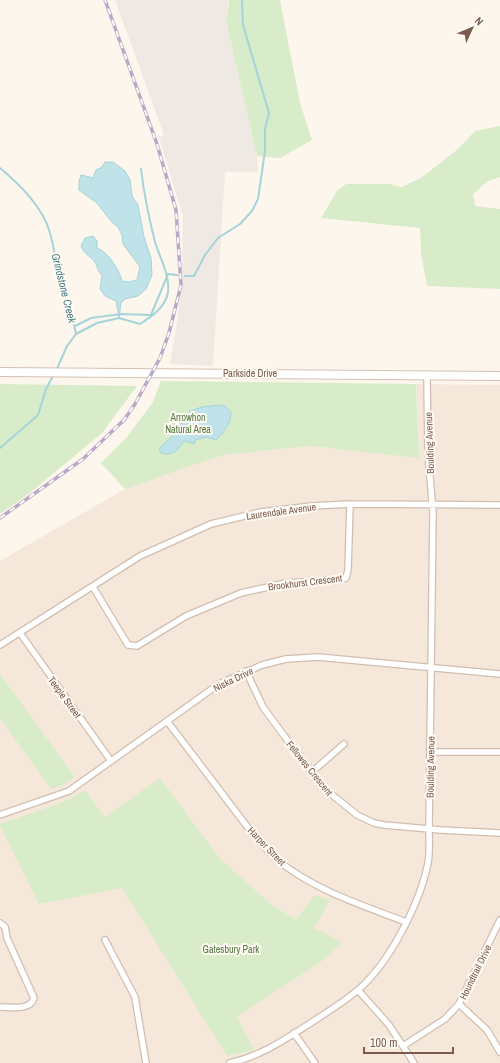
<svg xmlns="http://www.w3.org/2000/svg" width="500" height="1063" font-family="'Archivo Narrow',sans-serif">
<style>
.residential{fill:#f5e8da}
.industrial{fill:#efe9e4}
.green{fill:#d8ecc9}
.water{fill:#bfe3e8;stroke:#a5d3da}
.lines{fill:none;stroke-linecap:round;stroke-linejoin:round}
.stream{stroke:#a5d3da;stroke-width:2}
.street-casing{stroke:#d1beb0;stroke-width:8}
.secondary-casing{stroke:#d6c0b0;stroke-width:10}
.street{stroke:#fff;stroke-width:5.5}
.secondary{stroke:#fff;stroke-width:8}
.rail-casing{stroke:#b9a8c9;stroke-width:3.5}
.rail{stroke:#fffaf3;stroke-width:2;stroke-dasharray:6;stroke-linecap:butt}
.labels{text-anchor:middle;stroke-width:4;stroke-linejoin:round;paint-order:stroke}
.street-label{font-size:10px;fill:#7a5c4d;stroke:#fffaf3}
.park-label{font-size:10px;fill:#537a41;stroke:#fffaf3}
.water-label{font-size:11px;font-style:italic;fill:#437c86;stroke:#fffaf3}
</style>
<rect width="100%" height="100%" fill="#fdf6ec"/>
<!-- residential -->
<path class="residential" d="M416,384L500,385V1063H0V561L125,489L223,455L311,446L419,457Z"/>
<!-- industrial -->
<path class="industrial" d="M115,0H228L226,21L257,156L258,172H225L213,366L170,364L178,317L182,266L183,216L159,137L164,135Z"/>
<!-- green -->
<path class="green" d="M229,0H280L300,103L312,140L280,158L257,156L226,21Z
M500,126V177L488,181L473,194L475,206L500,209V289L427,286L421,253L420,228L321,218L337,191L346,184H389L402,187L421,178L458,149L475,131Z
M161,381L416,384L419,458L311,446L223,455L125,489L101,463L127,437L153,402Z
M0,384L137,386L102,433L30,493L0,514Z
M0,674L75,777L63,785L51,789L0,718Z
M160,778L220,859L272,905L296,920L314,895L330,900L314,928L342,942L322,961L237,1017L254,1050L227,1056L122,888L39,904L0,826V824L66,801L85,790L105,817Z"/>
<!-- water -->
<path class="water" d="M105,162H113L125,171L130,180L132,196L138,205L144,237L151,258L152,275L146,289L138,296L125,299L121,303L119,318L116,301L105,296L100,289L102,275C97,272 98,266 94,261C89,255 85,255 81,246L85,238L93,236L97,241V248C108,252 119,269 122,281L129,282L137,280L140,267L123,244L122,235L118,227L111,221L97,203L79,190V181L81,175L93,178L96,170L102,167Z
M220,405L225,406L231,412C231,425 224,431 216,440L206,437L195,440L194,444L186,441L183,442C178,451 172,456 161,453L159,449L173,435L190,411L202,407Z"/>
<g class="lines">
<!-- stream -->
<path class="stream" d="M0,168C20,185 43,207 50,233C54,246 55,259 58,272C64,293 72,313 76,334L67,346L56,371
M185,276H194L205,255L218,238L240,224L252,211L258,199L265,151V129L269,113L243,25L242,0
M75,326L91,318L121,314L151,315L168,274L177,275
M76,334L97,323L119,318L140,324C151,317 166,307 168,292C170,275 160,258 155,242C149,218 144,194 141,169
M0,448L38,415L46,389L54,374"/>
<defs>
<path id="street" d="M93,587L128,645L137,646L186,616L241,593L286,583L336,580L346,578L348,570L350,504
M20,633L111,761
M0,645L140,556L211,524L261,512L312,506L350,504L500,505
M246,671L263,707L285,737L325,789L357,815L374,823L384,825L441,830L500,833
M167,721L249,829C261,844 275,860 291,870C326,894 367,907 406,922
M430,752H500
M312,772L344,744
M0,815L69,791L219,684L262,665L286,659L318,657L500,674
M0,923L5,927L7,938L34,998C30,1011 11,1007 0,1007
M105,940L135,997L146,1063
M358,990L389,1025L414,1063
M459,1004L487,1030L500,1052
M294,1033L315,1063
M403,1046L445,1019L459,1004L500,920
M230,1063C260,1056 281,1042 306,1026C324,1014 343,1003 359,989C390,962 420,903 428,863C430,852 429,840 429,829L433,513L428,453L427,376"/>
<path id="secondary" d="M0,372L500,376"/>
</defs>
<!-- street casing -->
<use href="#street" class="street-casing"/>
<!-- secondary casing -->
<use href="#secondary" class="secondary-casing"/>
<!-- street -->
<use href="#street" class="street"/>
<!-- secondary -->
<use href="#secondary" class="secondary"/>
<defs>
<path id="rail" d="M0,518L83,459L124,420L135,404L160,358L169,333L181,285L176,210L157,144L105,0"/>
</defs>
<!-- rail casing -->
<use href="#rail" class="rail-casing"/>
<!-- rail -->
<use href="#rail" class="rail"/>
</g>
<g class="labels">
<!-- street labels -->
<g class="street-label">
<text x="250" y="377">Parkside Drive</text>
<text transform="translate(429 443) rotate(-92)" y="4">Boulding Avenue</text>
<text transform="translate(281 511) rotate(-8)" y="4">Laurendale Avenue</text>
<text transform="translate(305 582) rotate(-7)" y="4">Brookhurst Crescent</text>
<text transform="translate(233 679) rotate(-26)" y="4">Niska Drive</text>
<text transform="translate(65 697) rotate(54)" y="4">Teeple Street</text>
<text transform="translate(430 767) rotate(-89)" y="4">Boulding Avenue</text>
<text transform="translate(310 768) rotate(51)" y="4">Fellowes Crescent</text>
<text transform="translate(267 846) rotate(46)" y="4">Harper Street</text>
<text transform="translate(475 972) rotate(-64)" y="4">Houndtrail Drive</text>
</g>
<!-- park labels -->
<g class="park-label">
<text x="188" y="421">Arrowhon<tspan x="188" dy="12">Natural Area</tspan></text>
<text x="231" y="953">Gatesbury Park</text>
</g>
<!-- water labels -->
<g class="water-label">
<text transform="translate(64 288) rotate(76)" y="4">Grindstone Creek</text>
</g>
</g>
<!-- north arrow -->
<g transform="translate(472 28) rotate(46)" stroke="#fffaf3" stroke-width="3" paint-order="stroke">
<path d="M0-3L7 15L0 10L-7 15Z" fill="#7a5c4d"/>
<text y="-6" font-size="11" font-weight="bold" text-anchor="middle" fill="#7a5c4d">N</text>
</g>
<!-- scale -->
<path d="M364 1047v6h89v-6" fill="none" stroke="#7a5c4d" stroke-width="2"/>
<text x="370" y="1047" font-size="12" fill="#7a5c4d" stroke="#fffaf3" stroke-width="3" paint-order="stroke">100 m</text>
</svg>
